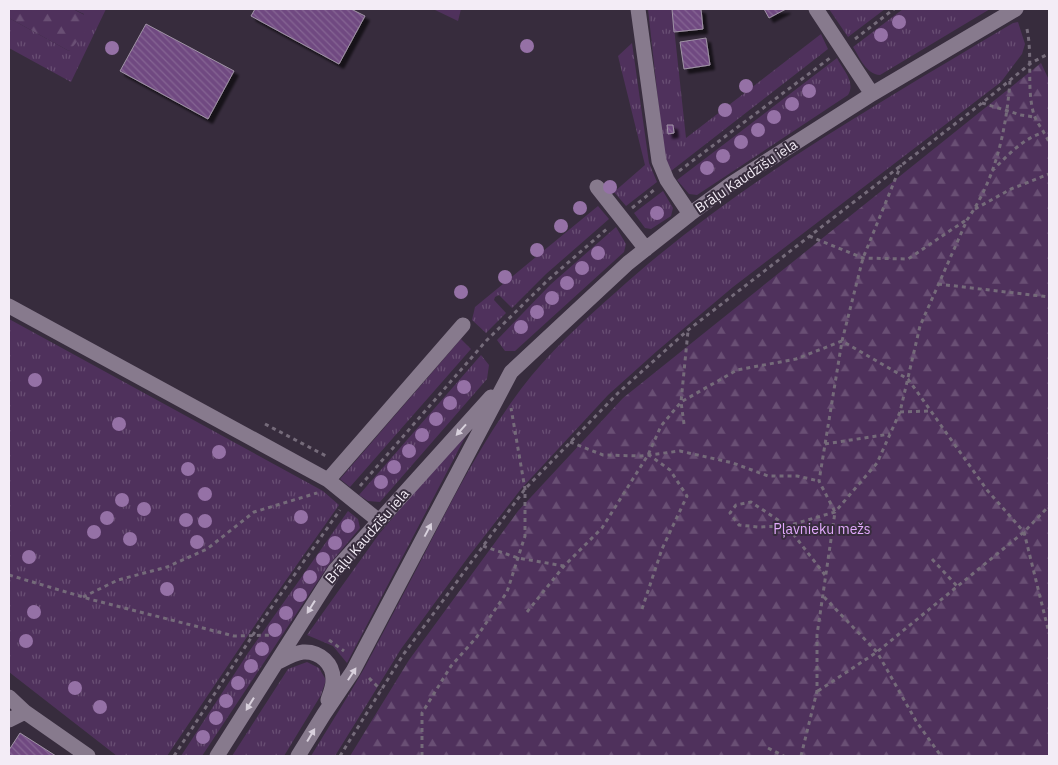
<svg xmlns="http://www.w3.org/2000/svg" width="1058" height="765" font-family="'IBM Plex Sans',sans-serif">
<style>
.grass{fill:url(#grass-tufts)}
.forest{fill:url(#forest-firs)}
.building{fill:url(#building-back-hatch);stroke:#a093a6;filter:url(#shadow)}
.lines{fill:none;stroke-linecap:round;stroke-linejoin:round}
.path{stroke:#756b7a;stroke-width:3;stroke-dasharray:4 4;stroke-linecap:butt}
.minor{stroke:#877a8d;stroke-width:15}
.tree{fill:#9571a6}
.oneway{fill:#d8d0dc}
.labels{text-anchor:middle;stroke-width:4;stroke-linejoin:round;paint-order:stroke}
.street-label{font-size:14px;fill:#f3ecf6;stroke:#372c3d}
.park-label{font-size:14px;fill:#e2aafc;stroke:#372c3d}
</style>
<defs>
<pattern id="grass-tufts" width="24" height="20" patternUnits="userSpaceOnUse" patternTransform="scale(1.25)"><rect width="24" height="20" fill="#4f315c"/><path d="M3 7l-1-3M5 7V3M7 7l1-3M15 17l-1-3M17 17v-4M19 17l1-3" fill="none" stroke="#694f74"/></pattern>
<pattern id="forest-firs" width="22" height="20" patternUnits="userSpaceOnUse" patternTransform="scale(1.25)"><rect width="22" height="20" fill="#4f315c"/><path d="M5 1l3.5 6h-7zM16 11l3.5 6h-7z" fill="#694f74"/></pattern>
<pattern id="building-back-hatch" width="6" height="6" patternUnits="userSpaceOnUse" patternTransform="scale(1.25)"><rect width="6" height="6" fill="#704a81"/><path d="M-1 5l2 2M0 0l6 6M5-1l2 2" fill="none" stroke="#856493"/></pattern>
<filter id="shadow"><feDropShadow dx="4.5" dy="4.5" stdDeviation="1" flood-color="#0009"/></filter>
</defs>
<rect width="100%" height="100%" fill="#372c3d"/>
<!-- grass -->
<path class="grass" d="M73,9H106L71,82L9,48V18L69,51L84,14Z
M433,9H461L458,21Z
M648,9H672L686,138L821,34L828,49L671,171L666,160L663,145Z
M829,9H885L848,37Z
M903,9H990L880,75C866,74 860,58 853,47Z
M1018,22L1025,44L1022,54L1001,82L733,287L657,351L608,395L521,489L469,556L401,649L335,756H311C329,726 348,697 365,667C382,635 399,602 416,570C448,508 479,445 521,389C548,353 582,322 616,292C735,184 876,105 1013,23Z
M632,43L649,163L657,182L626,206L614,192L645,165L618,56Z
M837,58C843,70 856,82 848,95L697,195L689,194L677,180Z
M663,191L673,208L671,216L651,229L645,228L634,213Z
M598,206L609,219L546,274L512,308L499,295L495,297L494,300L506,313L486,333L472,320L475,307Z
M616,227L626,244L624,252L515,351H505L497,340L550,285Z
M9,319L323,491L339,505L265,610L167,756H117L9,672Z
M461,339L471,349L350,487L340,479Z
M481,355L489,365L487,379L380,502L368,501L359,495Z
M472,424L347,663L333,646L307,635L379,534Z
M348,511L358,519L360,528L328,566L202,756H181L248,653Z
M307,662L319,668L326,680L321,695L284,756H232L288,669Z"/>
<!-- forest -->
<path class="forest" d="M9,9H73L92,19L82,36L69,51L9,18Z
M1041,63L1049,80V756H350L409,660L518,511L623,398Z"/>
<!-- building -->
<path class="building" d="M255,9H351L365,16L339,64L251,16Z
M672,9H701L703,29L674,32Z
M764,9H786L769,18Z
M146,24L234,71L208,119L120,71Z
M706,38L710,65L684,69L680,42Z
M667,125H673L674,133L668,134Z
M20,733L56,756H9V750Z"/>
<g class="lines">
<!-- path -->
<path class="path" d="M1027,29C1033,58 1026,88 1034,115C1037,123 1045,133 1049,142
M855,39L894,9
M982,103L1021,115L1034,117
M679,171L830,58
M992,171C1008,155 1023,138 1045,132
M632,208L654,190
M975,209L1011,189L1049,174
M809,236L863,258L908,259L966,220
M938,284L1049,297
M900,412L930,411
M265,424L328,457
M684,424L681,402L688,331
M570,442L603,455L641,456L680,451L733,463L768,476H797L819,481
M825,444L890,434
M360,486L486,341L548,280L608,228
M483,546L518,558L564,566
M932,559L957,586
M9,575L93,600L234,636L275,635
M825,575L787,526L751,502L736,505L730,513L739,525L758,527L787,526L835,512L877,463L900,412L920,326L967,220C996,178 1006,131 1010,81
M83,597L118,580L167,567L207,549L254,512L317,493
M824,597L877,652L916,721L941,756
M642,609L662,549L687,496L670,470L649,455
M527,612L564,566L602,528L648,455L661,426L681,402L737,370L796,359L842,341L908,379L987,490L1024,532L1049,633
M329,640L344,651
M369,678L381,690
M818,691L877,652L1024,532L1049,506
M768,748L784,756
M174,756L264,618L340,510
M340,756L403,655L525,489L618,393L688,330L982,103L1031,63L1048,54
M422,756V713L451,666L476,638L507,592L525,536V489L511,408
M801,756L817,691V635L835,512L819,481L842,341L863,258L901,165"/>
<!-- minor -->
<path class="minor" d="M638,9L659,161L667,180L690,214
M816,9L872,94
M597,187L646,249
M9,306L328,480L463,325
M328,480L379,521
M276,663C284,659 294,653 303,652C320,651 334,664 333,681C333,687 330,694 328,700
M9,697L25,712
M9,720L25,712L88,756
M217,756L335,570L491,397
M298,756L324,714L353,671L511,372L628,263L690,214L731,184L872,94L1016,9"/>
</g>
<!-- trees -->
<g class="tree">
<circle cx="899" cy="22" r="7"/>
<circle cx="881" cy="35" r="7"/>
<circle cx="527" cy="46" r="7"/>
<circle cx="112" cy="48" r="7"/>
<circle cx="746" cy="86" r="7"/>
<circle cx="809" cy="91" r="7"/>
<circle cx="792" cy="104" r="7"/>
<circle cx="725" cy="110" r="7"/>
<circle cx="774" cy="117" r="7"/>
<circle cx="758" cy="130" r="7"/>
<circle cx="741" cy="142" r="7"/>
<circle cx="723" cy="156" r="7"/>
<circle cx="707" cy="168" r="7"/>
<circle cx="610" cy="187" r="7"/>
<circle cx="580" cy="208" r="7"/>
<circle cx="657" cy="213" r="7"/>
<circle cx="561" cy="226" r="7"/>
<circle cx="537" cy="250" r="7"/>
<circle cx="598" cy="253" r="7"/>
<circle cx="582" cy="268" r="7"/>
<circle cx="505" cy="277" r="7"/>
<circle cx="567" cy="283" r="7"/>
<circle cx="461" cy="292" r="7"/>
<circle cx="552" cy="298" r="7"/>
<circle cx="537" cy="312" r="7"/>
<circle cx="521" cy="327" r="7"/>
<circle cx="35" cy="380" r="7"/>
<circle cx="464" cy="387" r="7"/>
<circle cx="450" cy="403" r="7"/>
<circle cx="436" cy="419" r="7"/>
<circle cx="119" cy="424" r="7"/>
<circle cx="422" cy="435" r="7"/>
<circle cx="409" cy="451" r="7"/>
<circle cx="219" cy="452" r="7"/>
<circle cx="394" cy="467" r="7"/>
<circle cx="188" cy="469" r="7"/>
<circle cx="381" cy="482" r="7"/>
<circle cx="205" cy="494" r="7"/>
<circle cx="122" cy="500" r="7"/>
<circle cx="144" cy="509" r="7"/>
<circle cx="301" cy="517" r="7"/>
<circle cx="107" cy="518" r="7"/>
<circle cx="186" cy="520" r="7"/>
<circle cx="205" cy="521" r="7"/>
<circle cx="348" cy="526" r="7"/>
<circle cx="94" cy="532" r="7"/>
<circle cx="130" cy="539" r="7"/>
<circle cx="197" cy="542" r="7"/>
<circle cx="335" cy="543" r="7"/>
<circle cx="29" cy="557" r="7"/>
<circle cx="323" cy="559" r="7"/>
<circle cx="310" cy="577" r="7"/>
<circle cx="167" cy="589" r="7"/>
<circle cx="300" cy="595" r="7"/>
<circle cx="34" cy="612" r="7"/>
<circle cx="286" cy="613" r="7"/>
<circle cx="275" cy="630" r="7"/>
<circle cx="26" cy="641" r="7"/>
<circle cx="262" cy="649" r="7"/>
<circle cx="251" cy="666" r="7"/>
<circle cx="238" cy="683" r="7"/>
<circle cx="75" cy="688" r="7"/>
<circle cx="226" cy="701" r="7"/>
<circle cx="100" cy="707" r="7"/>
<circle cx="216" cy="718" r="7"/>
<circle cx="203" cy="737" r="7"/>
</g>
<!-- one-way arrows -->
<defs><path id="oneway-solid" d="M-6-.8H1V-3.2L6.5 0L1 3.2V.8H-6Z" transform="scale(1.25)"/></defs>
<g class="oneway">
<use href="#oneway-solid" transform="translate(461 430) rotate(132)"/>
<use href="#oneway-solid" transform="translate(428 530) rotate(-62)"/>
<use href="#oneway-solid" transform="translate(311 607) rotate(122)"/>
<use href="#oneway-solid" transform="translate(352 674) rotate(-57)"/>
<use href="#oneway-solid" transform="translate(250 704) rotate(122)"/>
<use href="#oneway-solid" transform="translate(311 735) rotate(-59)"/>
</g>
<g class="labels">
<!-- street labels -->
<g class="street-label">
<text transform="translate(746 176) rotate(-34)" y="5">Brāļu Kaudzīšu iela</text>
<text transform="translate(367 536) rotate(-49)" y="5">Brāļu Kaudzīšu iela</text>
</g>
<!-- park labels -->
<g class="park-label">
<text x="822" y="534">Pļavnieku mežs</text>
</g>
</g>
<!-- border -->
<rect width="1058" height="765" fill="none" stroke="#f3ecf6" stroke-width="20"/>
</svg>
